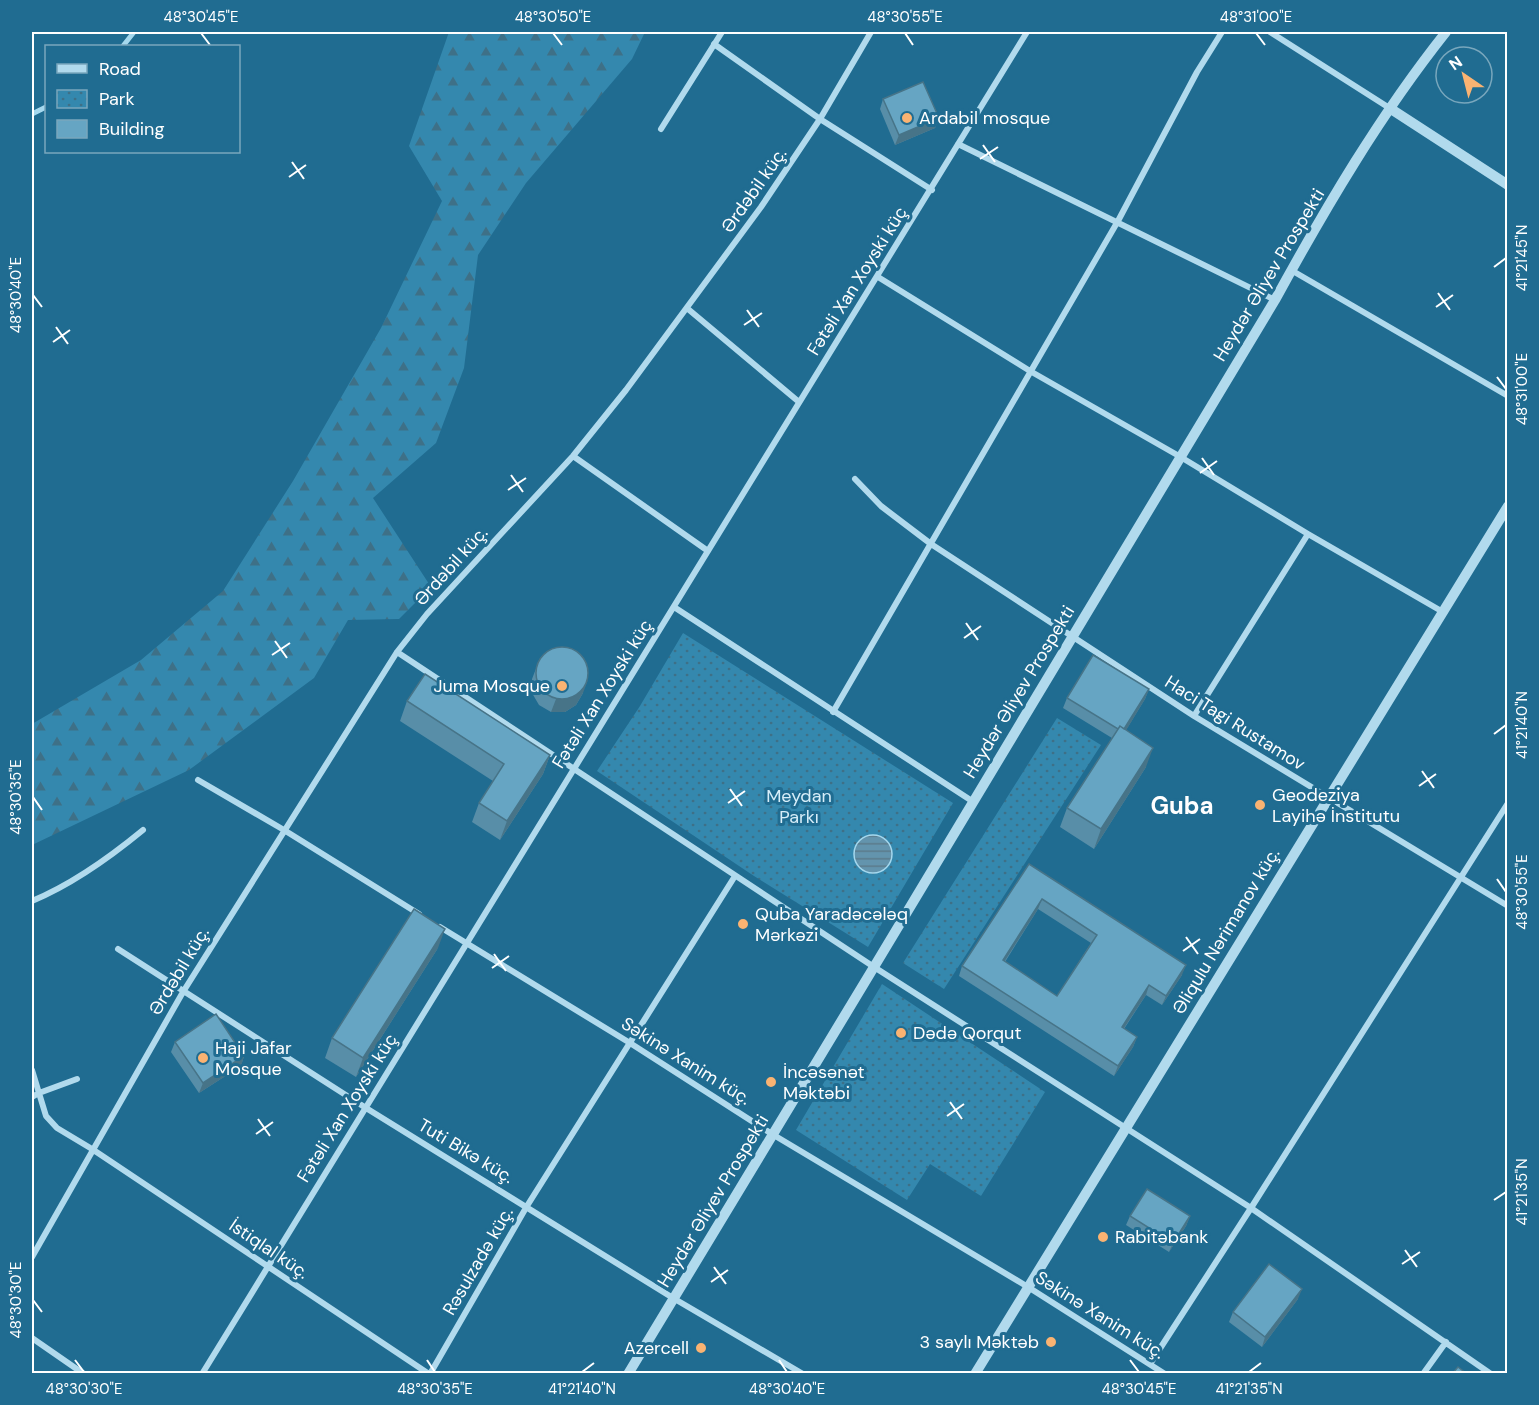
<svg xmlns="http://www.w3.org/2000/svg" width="1539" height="1405" font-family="'DM Sans',sans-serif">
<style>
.forest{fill:url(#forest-firs)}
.park{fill:url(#park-dots)}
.water{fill:url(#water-rules);stroke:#a5d8ee;stroke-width:1.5}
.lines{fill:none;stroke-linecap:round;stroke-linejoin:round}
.stream{stroke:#a5d8ee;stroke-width:5}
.minor{stroke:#b1daed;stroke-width:6}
.tertiary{stroke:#b1daed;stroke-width:10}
.wall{fill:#588ea8;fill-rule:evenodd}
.shaded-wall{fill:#477488}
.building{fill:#66a5c3;stroke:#477488;stroke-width:1.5;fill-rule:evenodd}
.ticks{fill:none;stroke:#fff;stroke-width:2}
.poi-dot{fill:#fab372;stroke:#206c91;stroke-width:2}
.labels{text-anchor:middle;stroke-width:6;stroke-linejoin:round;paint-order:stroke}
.poi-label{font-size:18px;fill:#fff;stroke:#206c91;text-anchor:start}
.street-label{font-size:18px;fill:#fff;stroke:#206c91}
.park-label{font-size:18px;fill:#d7eef9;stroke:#206c91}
.district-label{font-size:24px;font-weight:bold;fill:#fff;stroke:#206c91}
.neatline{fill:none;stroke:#fff;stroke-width:2}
.ticks-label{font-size:15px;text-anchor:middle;fill:#fff}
</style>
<defs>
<pattern id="forest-firs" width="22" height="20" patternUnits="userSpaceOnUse" patternTransform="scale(1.5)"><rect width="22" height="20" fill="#3488ae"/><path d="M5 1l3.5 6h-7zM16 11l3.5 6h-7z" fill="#3e7087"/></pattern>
<pattern id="park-dots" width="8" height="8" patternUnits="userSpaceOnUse" patternTransform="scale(1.5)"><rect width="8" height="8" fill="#3488ae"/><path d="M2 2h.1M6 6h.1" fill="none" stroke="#3e7087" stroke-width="1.8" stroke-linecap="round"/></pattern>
<pattern id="water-rules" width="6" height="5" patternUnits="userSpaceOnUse" patternTransform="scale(1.5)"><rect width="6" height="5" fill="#6394ad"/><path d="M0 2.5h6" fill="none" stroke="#5b7b8b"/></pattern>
</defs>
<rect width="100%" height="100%" fill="#206c91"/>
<!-- forest -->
<path class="forest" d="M449,32H645L632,59L526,183L478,255L464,368L436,443L373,498L431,587L399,619L348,620L314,678L189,770L32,845V724L141,660L223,591L293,481L381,328L442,201L409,146Z"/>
<!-- park -->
<path class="park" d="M683,633L953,803L868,947L754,876L597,771L640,706Z
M1057,718L1101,745L944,989L903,963Z
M882,984L1045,1092L981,1196L930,1164L907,1200L796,1130Z"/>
<!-- water -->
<path class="water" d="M854 854a19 19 0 1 1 38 0a19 19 0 1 1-38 0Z"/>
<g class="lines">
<!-- stream -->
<path class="stream" d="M123,46L134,32
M32,114L46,107"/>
<!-- minor -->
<path class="minor" d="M1270,32L1391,109
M714,44L820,119L932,190
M661,129L722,32
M958,144L1275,300
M1291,270L1508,396
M878,277L1030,371L1179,456L1308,534L1443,612
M688,309L799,402
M573,456L708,551
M855,479L881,506L931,544L1194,716L1508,906
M674,607L972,801
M397,652L874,967L1251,1208L1491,1374
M833,712L1118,221L1197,72L1222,32
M1194,716L1308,534
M198,780L284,830L419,914
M32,901C73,884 109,858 143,830
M440,927L630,1043L772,1134L1028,1287L1165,1374
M118,949L366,1108L673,1298L803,1374
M32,1070L46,1116L57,1128L92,1149L429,1374
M32,1097L39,1093L77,1079
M32,1257L183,992L397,652L427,614L573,456L626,390L761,207L820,119L871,32
M32,1338L84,1374
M1150,1364L1251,1208L1508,803
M202,1374L1027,32
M430,1374L527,1206L735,876
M1423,1374L1446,1342"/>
<!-- tertiary -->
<path class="tertiary" d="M1391,109L1508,185
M628,1374L874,967L1275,300C1326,207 1380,115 1446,32
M975,1374L1508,506"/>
</g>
<!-- wall -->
<path class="wall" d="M883,99L939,118L935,128L895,145L880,109Z
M537,666L583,693L576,705L565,712H551L539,705L532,693V679Z
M1149,689L1145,699L1126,730L1146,767L1094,849L1060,827L1067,808L1112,738L1063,708L1067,698Z
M407,701L550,755L543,774L500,840L472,822L479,803L493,781L400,721Z
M1029,864L1182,975L1162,1005L1146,995L1124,1029L1137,1037L1133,1047L1114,1076L959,976L962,966ZM1038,909L1091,943L1057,996L1005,962Z
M438,948L356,1077L325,1058L332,1038Z
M175,1042L244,1056L241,1066L199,1093L171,1052Z
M1130,1216H1190L1186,1226L1169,1252L1126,1225Z
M1298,1299L1262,1347L1229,1322L1233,1312Z"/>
<!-- shaded-wall -->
<path class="shaded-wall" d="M939,118L935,128L895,145L899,135Z
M588,680L583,693L576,705L565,712H551L556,699Z
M1149,689L1145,699L1119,742L1122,732Z
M1153,748L1146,767L1094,849L1101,829Z
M550,755L543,774L500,840L507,821Z
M1042,899L1038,909L999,970L1003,960Z
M445,929L438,948L356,1077L363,1058Z
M1186,965L1182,975L1162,1005L1166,996Z
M1149,985L1146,995L1118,1037L1122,1027Z
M1137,1037L1133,1047L1114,1076L1118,1066Z
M244,1056L241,1066L199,1093L203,1083Z
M1190,1216L1186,1226L1169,1252L1173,1243Z
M1302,1289L1298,1299L1262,1347L1265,1337Z"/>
<!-- building -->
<path class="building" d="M923,82L939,118L899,135L883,99Z
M536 673a26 26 0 1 1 52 0a26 26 0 1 1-52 0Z
M1093,655L1149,689L1124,729L1120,726L1118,729L1067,698Z
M425,674L550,755L507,821L479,803L504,764L407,701Z
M1120,726L1153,748L1101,829L1067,808Z
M1029,864L1186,965L1166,996L1149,985L1122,1027L1137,1037L1118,1066L962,966ZM1042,899L1097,935L1057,996L1003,960Z
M414,909L445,929L363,1058L332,1038Z
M216,1014L244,1056L203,1083L175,1042Z
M1147,1189L1190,1216L1173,1243L1130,1216Z
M1269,1264L1302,1289L1265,1337L1233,1312Z
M1458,1367L1467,1374H1452Z"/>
<!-- ticks -->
<path class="ticks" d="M201,33L210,45M553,33L562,45M905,33L913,45M1256,33L1265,45M983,145L995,162M980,159L998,147M292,162L304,179M289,177L306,165M1494,267L1506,258M1438,293L1450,310M33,295L42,307M1436,307L1453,295M747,310L759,327M744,325L762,313M56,327L68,344M53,342L70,330M1497,377L1506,389M1202,458L1214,475M1200,473L1217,461M511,475L523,492M508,490L526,478M966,623L978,640M964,638L981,626M275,641L287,658M272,655L290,643M1494,734L1506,725M1422,771L1434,788M1419,786L1436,774M730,789L742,806M33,797L42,810M728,803L745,791M1497,879L1506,892M1186,937L1198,954M1183,951L1200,939M494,954L506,971M492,968L509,956M950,1102L962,1119M947,1116L964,1104M258,1119L270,1136M256,1134L273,1122M1494,1200L1506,1192M1405,1250L1417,1267M1402,1264L1420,1252M714,1267L726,1284M711,1282L728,1270M33,1300L42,1312M75,1360L84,1372M427,1360L435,1372M779,1360L787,1372M1130,1360L1139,1372M582,1372L594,1363M1249,1372L1261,1363"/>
<!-- markers -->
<g class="poi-dot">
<circle cx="907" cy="118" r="6"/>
<circle cx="562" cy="686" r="6"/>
<circle cx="1260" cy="805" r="6"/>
<circle cx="743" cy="924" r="6"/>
<circle cx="901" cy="1033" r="6"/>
<circle cx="203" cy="1058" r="6"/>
<circle cx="771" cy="1082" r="6"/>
<circle cx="1103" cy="1237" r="6"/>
<circle cx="1051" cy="1342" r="6"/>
<circle cx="701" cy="1348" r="6"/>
</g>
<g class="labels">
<!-- poi labels -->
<g class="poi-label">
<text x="919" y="124">Ardabil mosque</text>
<text x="550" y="692" text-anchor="end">Juma Mosque</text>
<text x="1272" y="801">Geodeziya<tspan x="1272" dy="21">Layihə İnstitutu</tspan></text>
<text x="755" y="920">Quba Yaradəcələq<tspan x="755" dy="21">Mərkəzi</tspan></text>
<text x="913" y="1039">Dədə Qorqut</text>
<text x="215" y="1054">Haji Jafar<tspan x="215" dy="21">Mosque</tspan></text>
<text x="783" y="1078">İncəsənət<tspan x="783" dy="21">Məktəbi</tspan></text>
<text x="1115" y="1243">Rabitəbank</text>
<text x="1039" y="1348" text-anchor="end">3 saylı Məktəb</text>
<text x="689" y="1354" text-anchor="end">Azercell</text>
</g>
<!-- street labels -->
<g class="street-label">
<text transform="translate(754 190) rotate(-55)" y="6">Ərdəbil küç.</text>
<text transform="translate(1269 275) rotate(-59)" y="6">Heydər Əliyev Prospekti</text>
<text transform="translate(857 281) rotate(-58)" y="6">Fətəli Xan Xoyski küç</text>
<text transform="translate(451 566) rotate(-48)" y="6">Ərdəbil küç.</text>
<text transform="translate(1019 692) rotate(-59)" y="6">Heydər Əliyev Prospekti</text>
<text transform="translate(602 694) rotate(-58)" y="6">Fətəli Xan Xoyski küç</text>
<text transform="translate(1235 723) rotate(32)" y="6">Haci Tagi Rustamov</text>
<text transform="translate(1226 931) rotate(-59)" y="6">Əliqulu Nərimanov küç.</text>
<text transform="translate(179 971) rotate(-59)" y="6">Ərdəbil küç.</text>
<text transform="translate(686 1061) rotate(32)" y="6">Səkinə Xanim küç.</text>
<text transform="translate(347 1108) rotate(-58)" y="6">Fətəli Xan Xoyski küç</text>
<text transform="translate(466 1151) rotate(31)" y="6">Tuti Bikə küç.</text>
<text transform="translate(713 1201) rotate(-59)" y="6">Heydər Əliyev Prospekti</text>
<text transform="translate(269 1249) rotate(34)" y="6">İstiqlal küç.</text>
<text transform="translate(478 1261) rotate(-60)" y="6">Rəsulzadə küç.</text>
<text transform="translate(1100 1315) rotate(32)" y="6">Səkinə Xanim küç.</text>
</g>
<!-- park labels -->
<g class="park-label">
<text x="799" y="802">Meydan<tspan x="799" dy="21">Parkı</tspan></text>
</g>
<!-- district labels -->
<g class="district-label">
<text x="1182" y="814">Guba</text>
</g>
</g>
<!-- border -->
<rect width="1539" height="1405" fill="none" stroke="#206c91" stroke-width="66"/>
<!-- legend -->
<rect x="45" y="45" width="195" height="108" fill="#206c91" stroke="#79a7bd" stroke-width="1.5"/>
<rect x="57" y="64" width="30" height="9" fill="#b1daed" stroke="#79a7bd" stroke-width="1.5"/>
<text x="99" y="75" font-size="18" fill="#ffffff">Road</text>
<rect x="57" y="90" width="30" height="18" fill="url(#park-dots)" stroke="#79a7bd" stroke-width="1.5"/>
<text x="99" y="105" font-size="18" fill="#ffffff">Park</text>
<rect x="57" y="120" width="30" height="18" fill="#66a5c3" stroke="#79a7bd" stroke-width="1.5"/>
<text x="99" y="135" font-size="18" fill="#ffffff">Building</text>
<!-- north arrow -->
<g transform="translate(1464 75) rotate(325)"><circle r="28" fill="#206c91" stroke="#79a7bd" stroke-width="1.5"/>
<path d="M0-4.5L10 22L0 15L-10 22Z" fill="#fab372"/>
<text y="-9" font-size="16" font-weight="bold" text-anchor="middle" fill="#ffffff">N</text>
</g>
<rect x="33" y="33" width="1473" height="1339" class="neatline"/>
<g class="ticks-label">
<text x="201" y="22">48°30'45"E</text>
<text x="553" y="22">48°30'50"E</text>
<text x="905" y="22">48°30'55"E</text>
<text x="1256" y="22">48°31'00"E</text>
<text transform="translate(1522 258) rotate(-90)" y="5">41°21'45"N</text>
<text transform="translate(16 295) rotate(-90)" y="5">48°30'40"E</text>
<text transform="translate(1522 389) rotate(-90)" y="5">48°31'00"E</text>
<text transform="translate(1522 725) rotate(-90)" y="5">41°21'40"N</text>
<text transform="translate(16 797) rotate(-90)" y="5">48°30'35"E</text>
<text transform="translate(1522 892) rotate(-90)" y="5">48°30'55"E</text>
<text transform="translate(1522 1192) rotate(-90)" y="5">41°21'35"N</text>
<text transform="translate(16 1300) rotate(-90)" y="5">48°30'30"E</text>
<text x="84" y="1394">48°30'30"E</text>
<text x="435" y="1394">48°30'35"E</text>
<text x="582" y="1394">41°21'40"N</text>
<text x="787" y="1394">48°30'40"E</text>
<text x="1139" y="1394">48°30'45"E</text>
<text x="1249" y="1394">41°21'35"N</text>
</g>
</svg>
